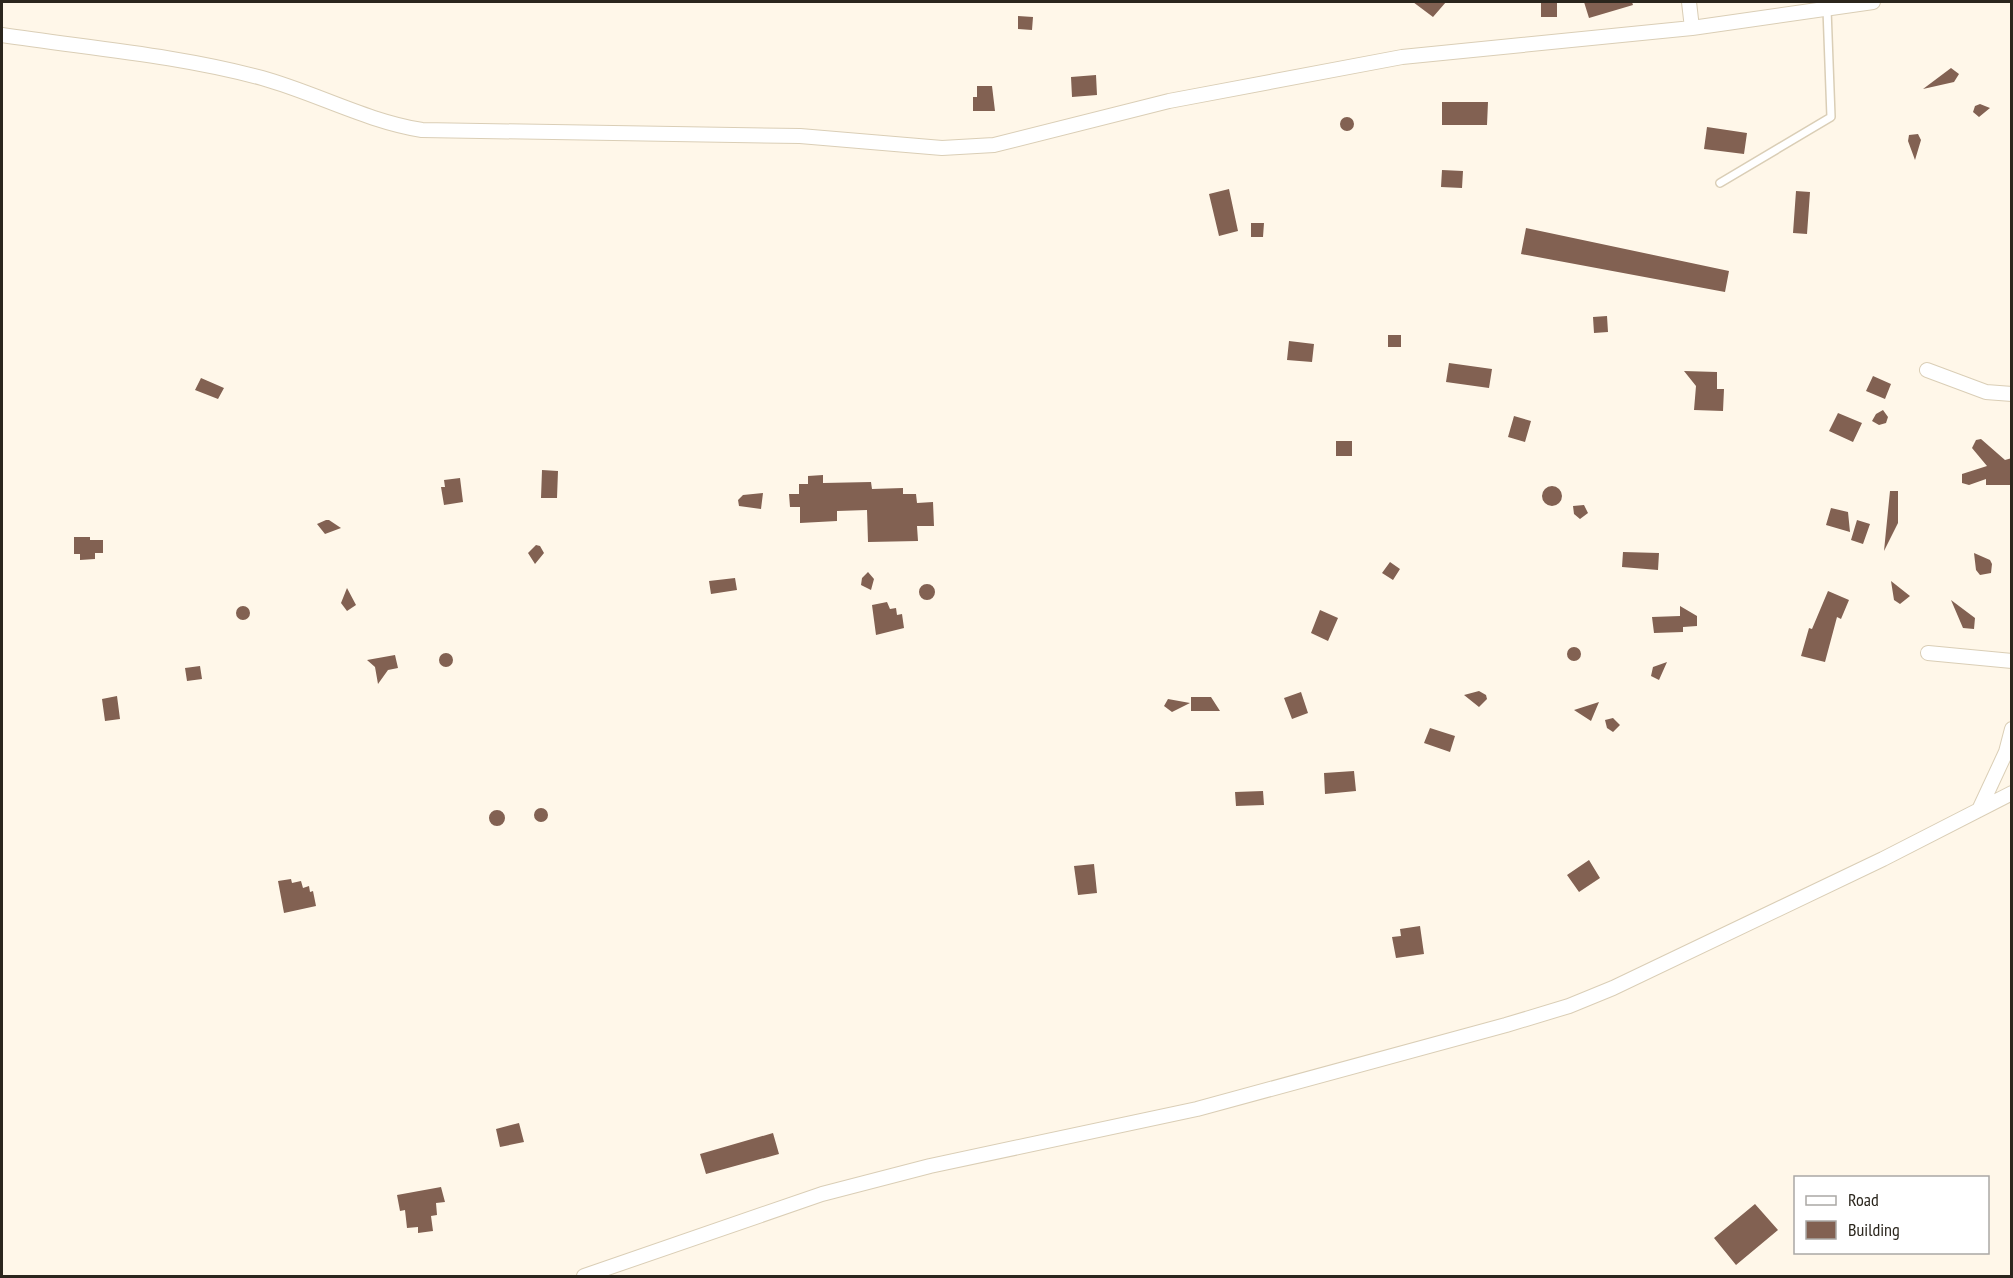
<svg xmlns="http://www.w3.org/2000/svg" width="2013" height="1278" font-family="'PT Sans Narrow',sans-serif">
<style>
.building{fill:#826152}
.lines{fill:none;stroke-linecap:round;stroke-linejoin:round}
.lane-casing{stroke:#daceb6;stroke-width:10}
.street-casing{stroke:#daceb6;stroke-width:16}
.lane{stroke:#fff;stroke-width:7}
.street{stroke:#fff;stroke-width:14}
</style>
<rect width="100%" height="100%" fill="#fff7e9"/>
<!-- building -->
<path class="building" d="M1413,2H1446L1433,17Z
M1541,2H1557V17H1541Z
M1584,2H1632L1633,5L1589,18Z
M1018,16L1033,17L1032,30L1018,29Z
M1951,68L1959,74L1954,82L1923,89Z
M1096,75L1097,95L1072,97L1071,77Z
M977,86H992L995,111H973V97H977Z
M1442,102H1488L1487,125H1442Z
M1980,104L1990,108L1979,117L1973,112L1975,106Z
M1340 124a7 7 0 1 1 14 0a7 7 0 1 1-14 0Z
M1707,127L1747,133L1744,154L1704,149Z
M1918,134L1921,140L1915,160L1908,141L1909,135Z
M1442,170L1463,171L1462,188L1441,187Z
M1229,189L1238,231L1219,236L1209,194Z
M1796,191L1810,192L1807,234L1793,233Z
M1251,223H1264L1263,237H1251Z
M1526,228L1729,271L1725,292L1521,254Z
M1607,316L1608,332L1594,333L1593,317Z
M1388,335H1401V347H1388Z
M1289,341L1314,344L1312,362L1287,360Z
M1449,363L1492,369L1489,388L1446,382Z
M1684,371L1717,372V389H1724L1723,411L1694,410L1696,386Z
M1873,376L1891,384L1885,399L1866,391Z
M201,378L224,388L218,399L195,390Z
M1883,410L1888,417L1886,423L1879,425L1872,421L1876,414Z
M1838,413L1862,423L1853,442L1829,431Z
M1514,416L1531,421L1525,442L1508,437Z
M1981,439L2005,460L2012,458V485H1986V479L1969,485L1962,483V474L1987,466L1972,448L1976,440Z
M1336,441H1352V456H1336Z
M542,470L558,471L557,498H541Z
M823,475V483L871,482L872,489L903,488V494H916L917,503L933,502L934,526H917L918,541L868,542L867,510L837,511V521L800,523V507H790L789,494H799V484H808V476Z
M460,478L463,502L444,505L441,487H445L444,480Z
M1542 496a10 10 0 1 1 20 0a10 10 0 1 1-20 0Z
M1890,491H1898V523L1884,551Z
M763,493L761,509L739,506L738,500L743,495Z
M1584,505L1588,513L1580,519L1574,514L1573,506Z
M1831,508L1848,512L1850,532L1826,525Z
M326,520H329L341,528L325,534L317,524Z
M1857,520L1870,524L1863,544L1851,540Z
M74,537H90V540H103V553H95V559L80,560V554H74Z
M536,545L540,546L544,553L535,564L528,553Z
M1623,552L1659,553L1658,570L1622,567Z
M1974,553L1990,560L1992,564L1991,573L1980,575L1976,570Z
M1390,562L1400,569L1393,580L1382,573Z
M868,572L874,579L871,590L861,585L862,578Z
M735,578L737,590L711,594L709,581Z
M1891,581L1910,596L1900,604L1894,600Z
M919 592a8 8 0 1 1 16 0a8 8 0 1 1-16 0Z
M347,588L356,605L347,611L341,603Z
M1828,591L1849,600L1841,619L1837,617L1825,662L1801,656L1809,628L1812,629Z
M1951,600L1975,618L1974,629L1963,628Z
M887,602L890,609L896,608L897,615L902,614L904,628L876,635L872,605Z
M1680,606L1697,616V626L1683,627V632L1654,633L1652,617L1680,616Z
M236 613a7 7 0 1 1 14 0a7 7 0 1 1-14 0Z
M1320,610L1338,618L1328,641L1311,633Z
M1567 654a7 7 0 1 1 14 0a7 7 0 1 1-14 0Z
M439 660a7 7 0 1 1 14 0a7 7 0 1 1-14 0Z
M395,655L398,668L388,670L378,684L375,667L367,660Z
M1667,662L1659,680L1651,676L1653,667Z
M200,666L202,679L187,681L185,668Z
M1479,691L1486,695L1487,699L1479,707L1464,695Z
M1301,692L1308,713L1292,719L1284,698Z
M117,696L120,719L105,721L102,699Z
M1191,697H1211L1220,711H1191Z
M1168,699L1190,703L1172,712L1164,706Z
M1599,702L1591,721L1574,710Z
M1613,718L1620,725L1613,732L1607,728L1605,720Z
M1430,728L1455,736L1450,752L1424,743Z
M1354,771L1356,791L1325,794L1324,773Z
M1263,791L1264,805L1236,806L1235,792Z
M534 815a7 7 0 1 1 14 0a7 7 0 1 1-14 0Z
M489 818a8 8 0 1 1 16 0a8 8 0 1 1-16 0Z
M1589,860L1600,878L1579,892L1567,875Z
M1094,864L1097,893L1078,895L1074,866Z
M291,879L292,883L301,881L303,888L309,886L310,892L313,891L316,906L284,913L278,881Z
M1420,926L1424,954L1396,958L1392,937L1401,936L1400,929Z
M519,1123L524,1142L500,1147L496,1129Z
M773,1133L779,1154L706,1174L700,1154Z
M441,1187L445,1202L436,1203L437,1215L431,1216L433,1231L418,1233V1227L407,1228L405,1210L400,1211L397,1195Z
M1755,1204L1778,1230L1736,1265L1714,1238Z"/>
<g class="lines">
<defs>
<path id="lane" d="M1720,183L1831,117L1827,9"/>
<path id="street" d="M1689,2L1692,28
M2,35C88,48 177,55 262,78C316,93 366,121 422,130L800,136L942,148L994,145L1169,101L1402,57L1692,28L1873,2
M1927,370L1986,392L2012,394
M1928,653L2012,661
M1979,810L2006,752L2012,729
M584,1276L822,1194L930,1166L1197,1109L1506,1025L1569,1006L1613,988L1883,859L2012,793"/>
</defs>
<!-- lane casing -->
<use href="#lane" class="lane-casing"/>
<!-- street casing -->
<use href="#street" class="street-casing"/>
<!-- lane -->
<use href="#lane" class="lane"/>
<!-- street -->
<use href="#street" class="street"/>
</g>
<!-- border -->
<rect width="2013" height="1278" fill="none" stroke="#2b261d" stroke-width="6"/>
<!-- legend -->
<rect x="1794" y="1176" width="195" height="78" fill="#ffffff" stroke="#aaa8a5" stroke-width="1.5"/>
<rect x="1806" y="1196" width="30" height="9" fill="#ffffff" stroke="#aaa8a5" stroke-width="1.5"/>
<text x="1848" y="1206" font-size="18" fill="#2b261d">Road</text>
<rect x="1806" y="1221" width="30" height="18" fill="#826152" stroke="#aaa8a5" stroke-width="1.5"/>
<text x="1848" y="1236" font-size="18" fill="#2b261d">Building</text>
</svg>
